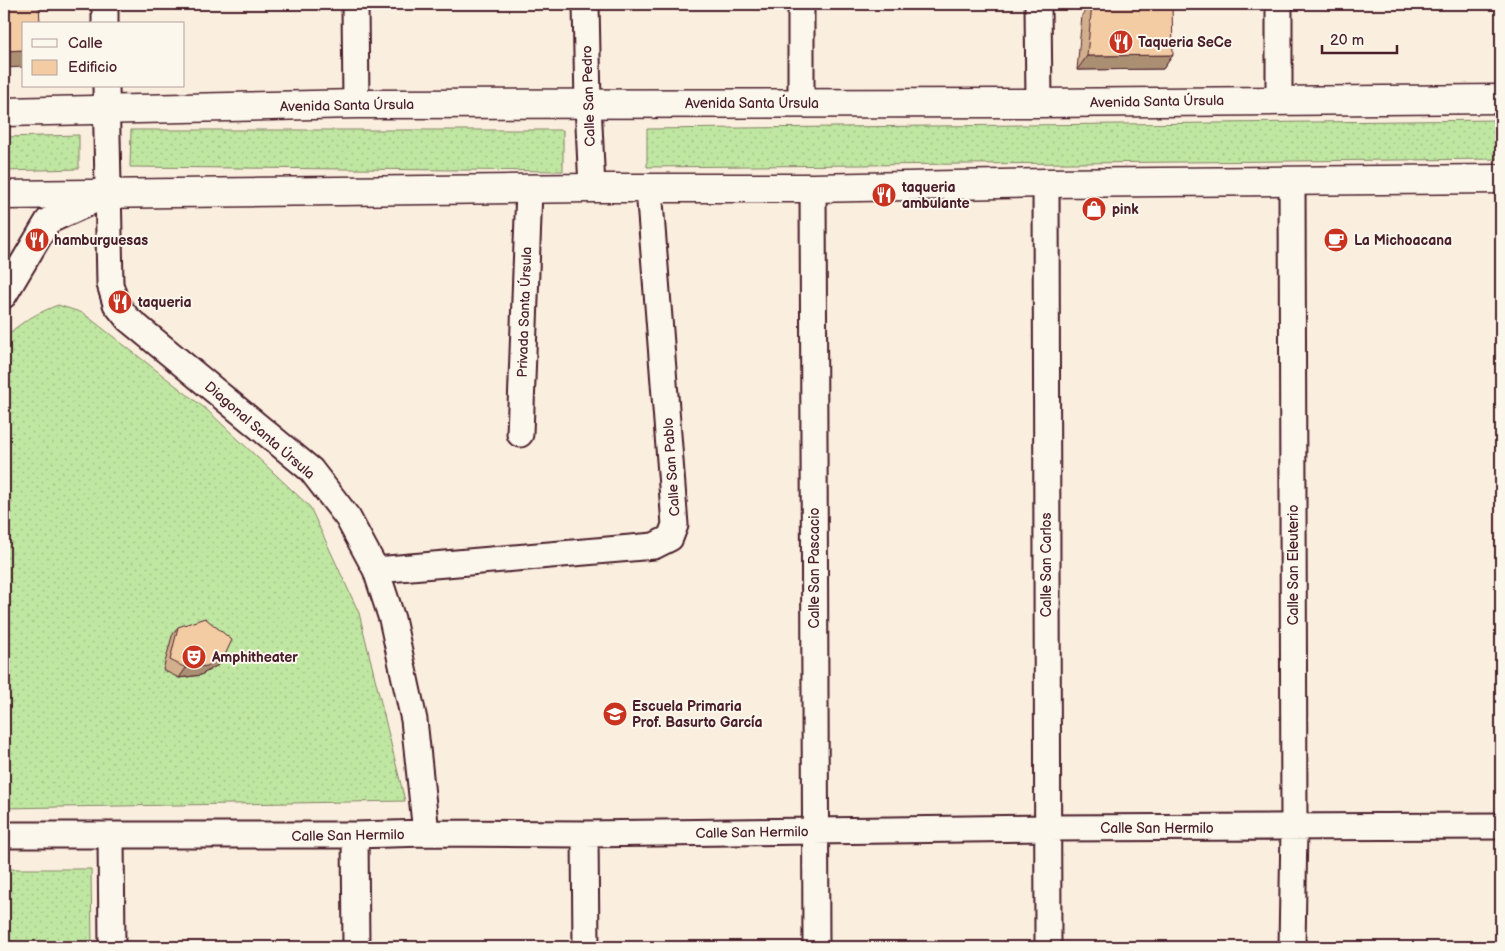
<svg xmlns="http://www.w3.org/2000/svg" width="1505" height="951" font-family="'Balsamiq Sans',sans-serif">
<style>
.grass{fill:url(#grass-dots);stroke:#858366}
.lines{fill:none;stroke-linecap:round;stroke-linejoin:round}
.street-casing{stroke:#4a1f2b;stroke-width:29}
.secondary-casing{stroke:#4a1f2b;stroke-width:31}
.street{stroke:#fbf7ec;stroke-width:25}
.secondary{stroke:#fbf7ec;stroke-width:28}
.wall{fill:#d2af8d;stroke:#4a1f2b}
.shaded-wall{fill:#ab8f73;stroke:#4a1f2b}
.building{fill:#f4cca4;stroke:#4a1f2b}
.labels{text-anchor:middle;stroke-width:4;stroke-linejoin:round;paint-order:stroke}
.poi-label{font-size:14px;font-weight:bold;fill:#4a1f2b;stroke:#fbf7ec;text-anchor:start}
.street-label{font-size:14px;fill:#4a1f2b;stroke:#fbf7ec}
</style>
<defs>
<pattern id="grass-dots" width="8" height="8" patternUnits="userSpaceOnUse" patternTransform="scale(1.25)"><rect width="8" height="8" fill="#c0e7a2"/><path d="M2 2h.1M6 6h.1" fill="none" stroke="#a6c68c" stroke-width="1.8" stroke-linecap="round"/></pattern>
</defs>
<rect width="100%" height="100%" fill="#faeede"/>
<filter id="ink" filterUnits="userSpaceOnUse"><feTurbulence type="fractalNoise" baseFrequency=".02" numOctaves="2"/><feDisplacementMap in="SourceGraphic" scale="10" xChannelSelector="R" yChannelSelector="G"/><feConvolveMatrix kernelMatrix="1 2 1 2 8 2 1 2 1" color-interpolation-filters="sRGB"/></filter>
<g filter="url(#ink)">
<!-- grass -->
<path class="grass" d="M1501,120V159L647,167V129Z
M131,130H563V171L130,167Z
M79,135V169L4,171V137Z
M58,305L83,313L207,410L310,507L359,613L405,801L4,808L5,337C21,322 37,313 58,305Z
M4,869H91L92,947H4Z"/>
<g class="lines">
<defs>
<path id="street" d="M105,4V24
M355,4L356,104
M586,4L588,104L592,188
M1038,4L1039,103
M106,86L110,284L116,304L128,319L311,470L348,518L376,570L392,619L414,720L426,833
M1279,99V4
M801,102V4
M1292,182L1294,828L1292,947
M1046,183L1048,947
M813,188L816,947
M4,295L48,221L108,194
M520,434L529,190
M376,570L654,546L670,538L675,525L649,189
M585,834L586,947
M4,835H355L426,833L585,834L1046,828L1501,826
M355,835L356,947
M111,836L112,947"/>
<path id="secondary" d="M4,112L356,104L1039,103L1501,99
M4,195L592,188H813L1046,183L1501,179"/>
</defs>
<!-- street casing -->
<use href="#street" class="street-casing"/>
<!-- secondary casing -->
<use href="#secondary" class="secondary-casing"/>
<!-- street -->
<use href="#street" class="street"/>
<!-- secondary -->
<use href="#secondary" class="secondary"/>
</g>
<!-- wall -->
<path class="wall" d="M1090,4H1092L1173,55L1163,69L1077,70L1082,15Z
M178,627L225,655L218,665L201,675L179,678L163,670L172,636Z"/>
<!-- shaded-wall -->
<path class="shaded-wall" d="M24,50V67L4,68V51Z
M1173,55L1163,69L1077,70L1087,56Z
M225,655L218,665L201,675L179,678L186,668Z"/>
<!-- building -->
<path class="building" d="M4,4H39L40,24H24V50L4,51Z
M1092,4H1172L1173,55L1087,56Z
M205,618L232,640L225,655L207,666L186,668L170,660L178,627Z"/>
</g>
<!-- icons -->
<defs>
<symbol id="restaurant-disc" viewBox="-11 -11 22 22"><circle r="9.5" fill="#c8321e" stroke="#fbf7ec"/><path d="M-5-6h1v4h1v-4h1v4h1v-4h1v5L-1.5 .5V6h-2V.5L-5-1ZM5-6V6H3V1.5H1.5Q1.5-4 5-6Z" fill="#fff"/></symbol>
<symbol id="shop-disc" viewBox="-11 -11 22 22"><circle r="9.5" fill="#c8321e" stroke="#fbf7ec"/><path d="M-5-2.5h2.3a2.7 3.5 0 0 1 5.4 0H5L5.5 6h-11ZM-1.5-2.5h3a1.5 2.3 0 0 0-3 0Z" fill="#fff"/></symbol>
<symbol id="cafe-disc" viewBox="-11 -11 22 22"><circle r="9.5" fill="#c8321e" stroke="#fbf7ec"/><path d="M-5.5-4.5H6V0H3Q3 3.5 0 3.5H-2.5Q-5.5 3.5-5.5 0ZM3-3.2v2h1.7v-2ZM-6 4.5H4V6H-6Z" fill="#fff"/></symbol>
<symbol id="theatre-disc" viewBox="-11 -11 22 22"><circle r="9.5" fill="#c8321e" stroke="#fbf7ec"/><path d="M-5-5.5Q0-4 5-5.5V0Q5 5 0 6Q-5 5-5 0ZM-3.3-2.5H-1v1.5H-3.3ZM1-2.5H3.3v1.5H1ZM-2.8 1Q0 5.5 2.8 1Z" fill="#fff"/></symbol>
<symbol id="school-disc" viewBox="-11 -11 22 22"><circle r="9.5" fill="#c8321e" stroke="#fbf7ec"/><path d="M0-5L7-2L0 1L-7-2ZM-4 1L0 2.5L4 1V4Q0 6-4 4Z" fill="#fff"/></symbol>
</defs>
<g fill-rule="evenodd">
<use href="#restaurant-disc" x="1107" y="28" width="28" height="28"/>
<use href="#restaurant-disc" x="870" y="181" width="28" height="28"/>
<use href="#shop-disc" x="1080" y="195" width="28" height="28"/>
<use href="#restaurant-disc" x="23" y="226" width="28" height="28"/>
<use href="#cafe-disc" x="1322" y="226" width="28" height="28"/>
<use href="#restaurant-disc" x="106" y="288" width="28" height="28"/>
<use href="#theatre-disc" x="180" y="643" width="28" height="28"/>
<use href="#school-disc" x="601" y="700" width="28" height="28"/>
</g>
<g class="labels">
<!-- poi labels -->
<g class="poi-label">
<text x="1138" y="47">Taqueria SeCe</text>
<text x="902" y="192">taqueria<tspan x="902" dy="16">ambulante</tspan></text>
<text x="1112" y="214">pink</text>
<text x="54" y="245">hamburguesas</text>
<text x="1354" y="245">La Michoacana</text>
<text x="138" y="307">taqueria</text>
<text x="212" y="662">Amphitheater</text>
<text x="632" y="711">Escuela Primaria<tspan x="632" dy="16">Prof. Basurto García</tspan></text>
</g>
<!-- street labels -->
<g class="street-label">
<text transform="translate(588 96) rotate(-92)" y="5">Calle San Pedro</text>
<text transform="translate(1157 101) rotate(-1)" y="5">Avenida Santa Úrsula</text>
<text x="752" y="108">Avenida Santa Úrsula</text>
<text transform="translate(347 105) rotate(-1)" y="5">Avenida Santa Úrsula</text>
<text transform="translate(524 312) rotate(-88)" y="5">Privada Santa Úrsula</text>
<text transform="translate(260 430) rotate(41)" y="5">Diagonal Santa Úrsula</text>
<text transform="translate(671 467) rotate(-94)" y="5">Calle San Pablo</text>
<text transform="translate(1046 565) rotate(-90)" y="5">Calle San Carlos</text>
<text transform="translate(1293 565) rotate(-90)" y="5">Calle San Eleuterio</text>
<text transform="translate(814 568) rotate(-90)" y="5">Calle San Pascacio</text>
<text x="1157" y="833">Calle San Hermilo</text>
<text transform="translate(752 832) rotate(-1)" y="5">Calle San Hermilo</text>
<text transform="translate(348 835) rotate(-1)" y="5">Calle San Hermilo</text>
</g>
</g>
<!-- margin -->
<rect width="1505" height="951" fill="none" stroke="#fbf7ec" stroke-width="20"/>
<rect x="10" y="10" width="1485" height="931" fill="none" stroke="#4a1f2b" stroke-width="2" filter="url(#ink)"/>
<!-- legend -->
<rect x="22" y="22" width="162" height="65" fill="#fbf7ec" stroke="#b4a19f"/>
<rect x="32" y="39" width="25" height="8" fill="#fbf7ec" stroke="#b4a19f"/>
<text x="68" y="48" font-size="15" fill="#4a1f2b">Calle</text>
<rect x="32" y="60" width="25" height="15" fill="#f4cca4" stroke="#b4a19f"/>
<text x="68" y="72" font-size="15" fill="#4a1f2b">Edificio</text>
<!-- scale -->
<path d="M1322 45v8h75v-8" fill="none" stroke="#4a1f2b" stroke-width="2.5"/>
<text x="1330" y="45" font-size="15" fill="#4a1f2b" stroke="#fbf7ec" stroke-width="4" paint-order="stroke">20 m</text>
</svg>
